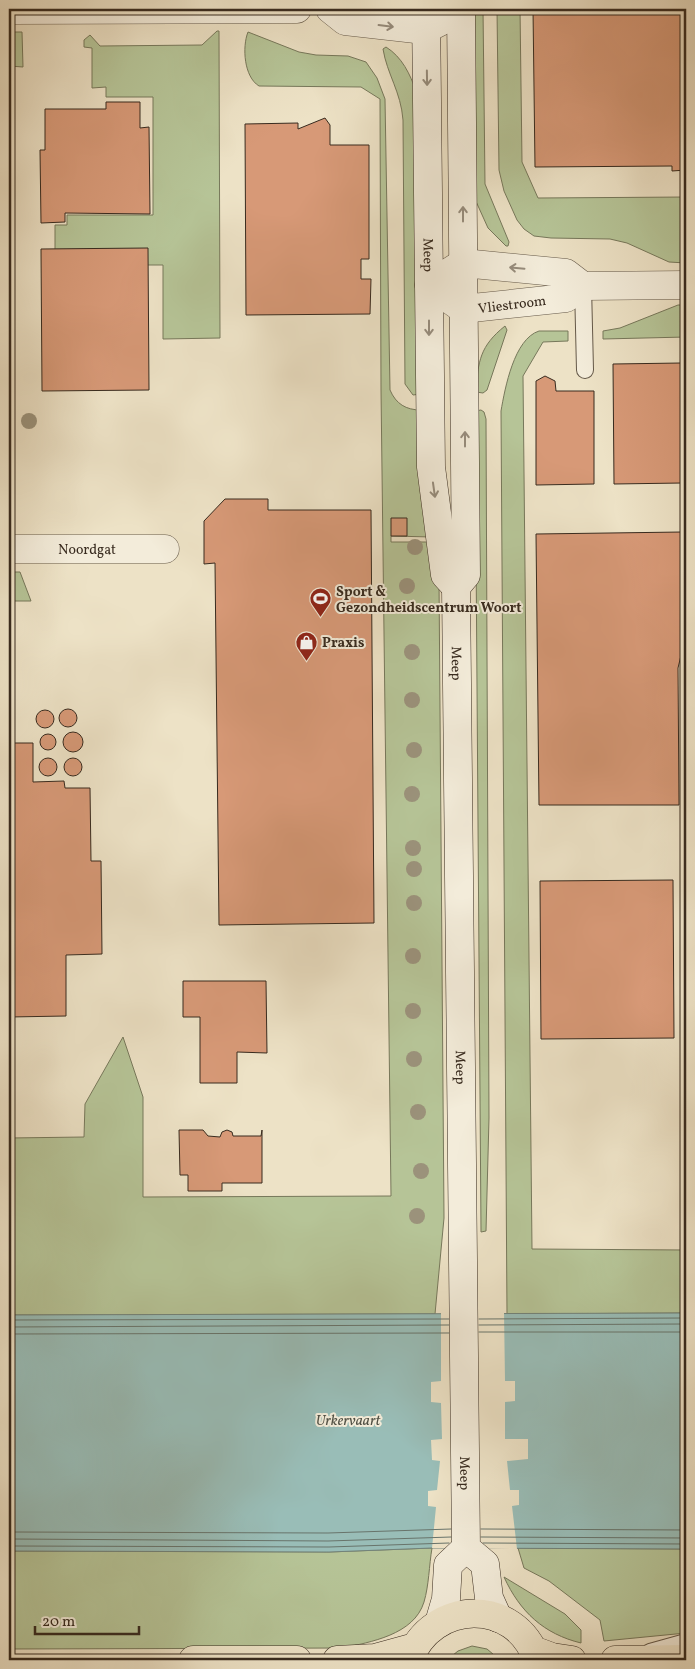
<svg xmlns="http://www.w3.org/2000/svg" width="695" height="1669" font-family="Vollkorn,serif">
<style>
.green{fill:#b6c497;stroke:#77785b}
.water{fill:#99bdb7;stroke:#72837a}
.pier{fill:#ede2c6}
.lines{fill:none;stroke-linecap:round;stroke-linejoin:round}
.shore{stroke:#68746b;stroke-width:1}
.building{fill:#d79977;stroke:#382b1f}
.service-casing{stroke:#655949;stroke-width:18}
.minor-casing{stroke:#655949;stroke-width:29}
.tertiary-casing{stroke:#655949;stroke-width:29}
.secondary-casing{stroke:#382b1f;stroke-width:29}
.primary-casing{stroke:#382b1f;stroke-width:29}
.service{stroke:#f3ecda;stroke-width:16}
.minor{stroke:#f3ecda;stroke-width:28}
.tertiary{stroke:#f3ecda;stroke-width:28}
.secondary{stroke:#f3ecda;stroke-width:28}
.primary{stroke:#ede2c6;stroke-width:28}
.tree{fill:#9b927b}
.oneway{stroke:#968c7c}
.labels{text-anchor:middle;stroke-width:4;stroke-linejoin:round;paint-order:stroke}
.street-label{font-size:14px;fill:#382b1f;stroke:#f3ecda}
.poi-label{font-size:14px;font-weight:bold;fill:#382b1f;stroke:#f3ecda;text-anchor:start}
.water-label{font-size:15px;font-style:italic;fill:#505045;stroke:#f3ecda}
</style>
<rect width="100%" height="100%" fill="#ede2c6"/>
<filter id="stains"><feTurbulence type="fractalNoise" baseFrequency=".004" numOctaves="4"/><feColorMatrix values="0 0 0 0 .2 0 0 0 0 .09 0 0 0 0 .02 0 0 0 .5 -.17"/></filter>
<radialGradient id="worn" r=".72"><stop offset=".6" stop-color="#630" stop-opacity="0"/><stop offset="1" stop-color="#630" stop-opacity=".3"/></radialGradient>
<!-- green -->
<path class="green" d="M472,9H483L485,184L509,242L508,246H506L488,228L474,197Z
M497,9H520L522,162L538,198L686,197V263L669,262L627,243L610,239L551,238L534,236L524,229L517,220L504,191L499,170Z
M217,31H219L220,338L163,339V265H55V225H67V215H153V97H106V87L92,88V48L84,47V40L90,35L100,46L202,45Z
M9,32H22L23,67L9,66Z
M248,32L299,52L316,55L348,56L366,62L377,78L385,99L390,390C396,404 406,410 421,410L432,537L391,536V542H433L439,580L444,1218L435,1314L9,1315V1138L84,1137L85,1104L123,1037L143,1097V1197L391,1196L381,390L380,99L361,87L259,86C244,77 242,47 248,32Z
M386,47C402,57 410,74 416,91L421,394L413,395L405,384L403,120C401,92 387,74 383,49Z
M678,305H686V337L603,339V331L620,328Z
M505,326L507,330L487,390L483,393L476,392C478,361 480,346 505,326Z
M539,331H568V341L543,342L523,376L532,1249L686,1250V1313L507,1314L501,411C505,388 514,339 539,331Z
M481,410L484,412L486,419L489,1118L486,1231L481,1232L475,411Z
M9,572H20L31,601H9Z
M432,1548C429,1566 429,1585 424,1602C414,1635 370,1642 343,1648L9,1649V1551L329,1552Z
M518,1548L686,1549V1633L604,1641L600,1620L549,1581L524,1568Z
M504,1577L565,1614L581,1630V1643C544,1634 520,1612 504,1577Z
M472,1646L487,1649L500,1660H447L458,1651Z"/>
<!-- water -->
<path class="water" d="M686,1313V1549L432,1548L329,1552L9,1551V1315Z"/>
<!-- pier -->
<path class="pier" d="M441,1311H504L505,1381H515V1401L505,1402V1439H528V1459L507,1461L510,1490H519V1505L512,1506L517,1549L432,1548L436,1507L428,1506V1491L437,1490L440,1461L432,1460L431,1440L442,1439L441,1403L431,1402V1382L441,1381Z"/>
<g class="lines">
<!-- shore -->
<path class="shore" d="M479,1319L686,1318
M9,1320L449,1319
M479,1325L686,1324
M9,1327L449,1325
M479,1332H686
M9,1334L449,1333
M481,1529L686,1530
M9,1532L328,1533L451,1529
M481,1537L686,1538
M9,1539L328,1541L451,1537
M483,1543L686,1544
M9,1546L329,1547L449,1543"/>
</g>
<!-- building -->
<path class="building" d="M533,9H686V170L672,171V166L535,167Z
M106,102H140V128L149,127L150,214L65,213V222L41,223L40,150H45V109H106Z
M325,118L330,125V145H369V259H361V279H371L370,314L246,315L245,124L298,123V129Z
M148,248L149,390L42,391L41,249Z
M681,363L682,483L614,484L613,364Z
M545,376L555,381L556,391H594V484L536,485V381Z
M225,499H268V510H371L374,923L219,925L215,563L204,564V521Z
M391,518H407V536H391Z
M682,532L683,647L678,668L679,805H539L536,534Z
M59 718a9 9 0 1 1 18 0a9 9 0 1 1-18 0Z
M36 719a9 9 0 1 1 18 0a9 9 0 1 1-18 0Z
M63 742a10 10 0 1 1 20 0a10 10 0 1 1-20 0Z
M40 742a8 8 0 1 1 16 0a8 8 0 1 1-16 0Z
M9,743H33V782L64,781L65,788H90L91,861H101L102,954L66,955V1016L9,1017Z
M64 767a9 9 0 1 1 18 0a9 9 0 1 1-18 0Z
M39 767a9 9 0 1 1 18 0a9 9 0 1 1-18 0Z
M673,880L674,1038L541,1039L540,881Z
M183,981H266L267,1053L237,1052V1083H200V1017H183Z
M179,1130H203L208,1136L220,1137L222,1132L227,1130L232,1132L233,1136H261L262,1130V1183H222V1191H188V1175H180Z"/>
<g class="lines">
<defs>
<path id="service" d="M583,286L585,370
M650,1652L686,1642"/>
<g id="minor">
<path d="M583,286L566,298L463,309L429,285L463,263L566,273L583,286L686,285"/>
<path id="s1" d="M9,549H165"/>
</g>
<path id="tertiary" d="M330,9L345,21L416,29H426L461,11L458,9
M9,10L297,9"/>
<g id="secondary">
<path id="s2" d="M426,9L431,467L445,575L456,587"/>
<path id="s3" d="M461,9L466,575L456,587L466,1548L485,1564L489,1598L498,1618"/>
<path d="M439,1623L446,1599L448,1565L466,1548"/>
</g>
<path id="primary" d="M533,1650L552,1657L572,1660
M193,1660H297
M337,1660L375,1658L415,1647
M409,1660C432,1599 516,1597 537,1660
M615,1660L686,1659"/>
</defs>
<!-- service casing -->
<use href="#service" class="service-casing"/>
<!-- minor casing -->
<use href="#minor" class="minor-casing"/>
<!-- tertiary casing -->
<use href="#tertiary" class="tertiary-casing"/>
<!-- secondary casing -->
<use href="#secondary" class="secondary-casing"/>
<!-- primary casing -->
<use href="#primary" class="primary-casing"/>
<!-- service -->
<use href="#service" class="service"/>
<!-- minor -->
<use href="#minor" class="minor"/>
<!-- tertiary -->
<use href="#tertiary" class="tertiary"/>
<!-- secondary -->
<use href="#secondary" class="secondary"/>
<!-- primary -->
<use href="#primary" class="primary"/>
</g>
<!-- trees -->
<g class="tree">
<circle cx="29" cy="421" r="8"/>
<circle cx="415" cy="547" r="8"/>
<circle cx="407" cy="586" r="8"/>
<circle cx="412" cy="652" r="8"/>
<circle cx="412" cy="700" r="8"/>
<circle cx="414" cy="750" r="8"/>
<circle cx="412" cy="794" r="8"/>
<circle cx="413" cy="848" r="8"/>
<circle cx="414" cy="869" r="8"/>
<circle cx="414" cy="903" r="8"/>
<circle cx="413" cy="956" r="8"/>
<circle cx="413" cy="1011" r="8"/>
<circle cx="414" cy="1059" r="8"/>
<circle cx="418" cy="1112" r="8"/>
<circle cx="421" cy="1171" r="8"/>
<circle cx="417" cy="1216" r="8"/>
</g>
<!-- one-way arrows -->
<defs><path id="oneway-shaft" d="M-6 0H5M1.5-3L5.5 0L1.5 3" fill="none" stroke-width="1.6" stroke-linecap="round" stroke-linejoin="round" transform="scale(1.25)"/></defs>
<g class="oneway">
<use href="#oneway-shaft" transform="translate(386 26) rotate(7)"/>
<use href="#oneway-shaft" transform="translate(427 78) rotate(89)"/>
<use href="#oneway-shaft" transform="translate(463 214) rotate(-90)"/>
<use href="#oneway-shaft" transform="translate(517 268) rotate(-175)"/>
<use href="#oneway-shaft" transform="translate(429 328) rotate(90)"/>
<use href="#oneway-shaft" transform="translate(465 439) rotate(-90)"/>
<use href="#oneway-shaft" transform="translate(434 490) rotate(82)"/>
</g>
<!-- icons -->
<defs>
<symbol id="stadium-pin" viewBox="-11 -11 22 30"><path d="M0 17L-7.5 6A9.5 9.5 0 1 1 7.5 6Z" fill="#8f2418" stroke="#f3ecda"/><path d="M0-5a6.5 5 0 1 0 0 10a6.5 5 0 1 0 0-10ZM-3.5-1.8h7v3.6h-7Z" fill="#fff"/></symbol>
<symbol id="shop-pin" viewBox="-11 -11 22 30"><path d="M0 17L-7.5 6A9.5 9.5 0 1 1 7.5 6Z" fill="#8f2418" stroke="#f3ecda"/><path d="M-5-2.5h2.3a2.7 3.5 0 0 1 5.4 0H5L5.5 6h-11ZM-1.5-2.5h3a1.5 2.3 0 0 0-3 0Z" fill="#fff"/></symbol>
</defs>
<g fill-rule="evenodd">
<use href="#stadium-pin" x="308" y="586" width="25" height="34"/>
<use href="#shop-pin" x="294" y="630" width="25" height="34"/>
</g>
<g class="labels">
<!-- street labels -->
<g class="street-label">
<text dy="5" stroke="none"><textPath href="#s2" startOffset="246">Meep</textPath></text>
<text transform="translate(512 304) rotate(-7)" y="5">Vliestroom</text>
<text dy="5" stroke="none"><textPath href="#s1" startOffset="78">Noordgat</textPath></text>
<text dy="5" stroke="none"><textPath href="#s3" startOffset="658">Meep</textPath></text>
<text dy="5" stroke="none"><textPath href="#s3" startOffset="1062">Meep</textPath></text>
<text dy="5" stroke="none"><textPath href="#s3" startOffset="1468">Meep</textPath></text>
</g>
<!-- poi labels -->
<g class="poi-label">
<text x="336" y="596">Sport &amp;<tspan x="336" dy="16">Gezondheidscentrum Woort</tspan></text>
<text x="322" y="647">Praxis</text>
</g>
<!-- water labels -->
<g class="water-label">
<text x="348" y="1425">Urkervaart</text>
</g>
</g>
<!-- margin -->
<rect width="695" height="1669" fill="none" stroke="#ede2c6" stroke-width="30"/>
<rect x="10" y="10" width="675" height="1649" fill="none" stroke="#382b1f" stroke-width="2.5"/>
<rect x="15" y="15" width="665" height="1639" fill="none" stroke="#382b1f"/>
<!-- scale -->
<path d="M35 1626v8h104v-8" fill="none" stroke="#382b1f" stroke-width="2.5"/>
<text x="42" y="1626" font-size="15" fill="#382b1f" stroke="#f3ecda" stroke-width="4" paint-order="stroke">20 m</text>
<rect width="100%" height="100%" filter="url(#stains)"/>
<rect width="100%" height="100%" fill="url(#worn)"/>
</svg>
